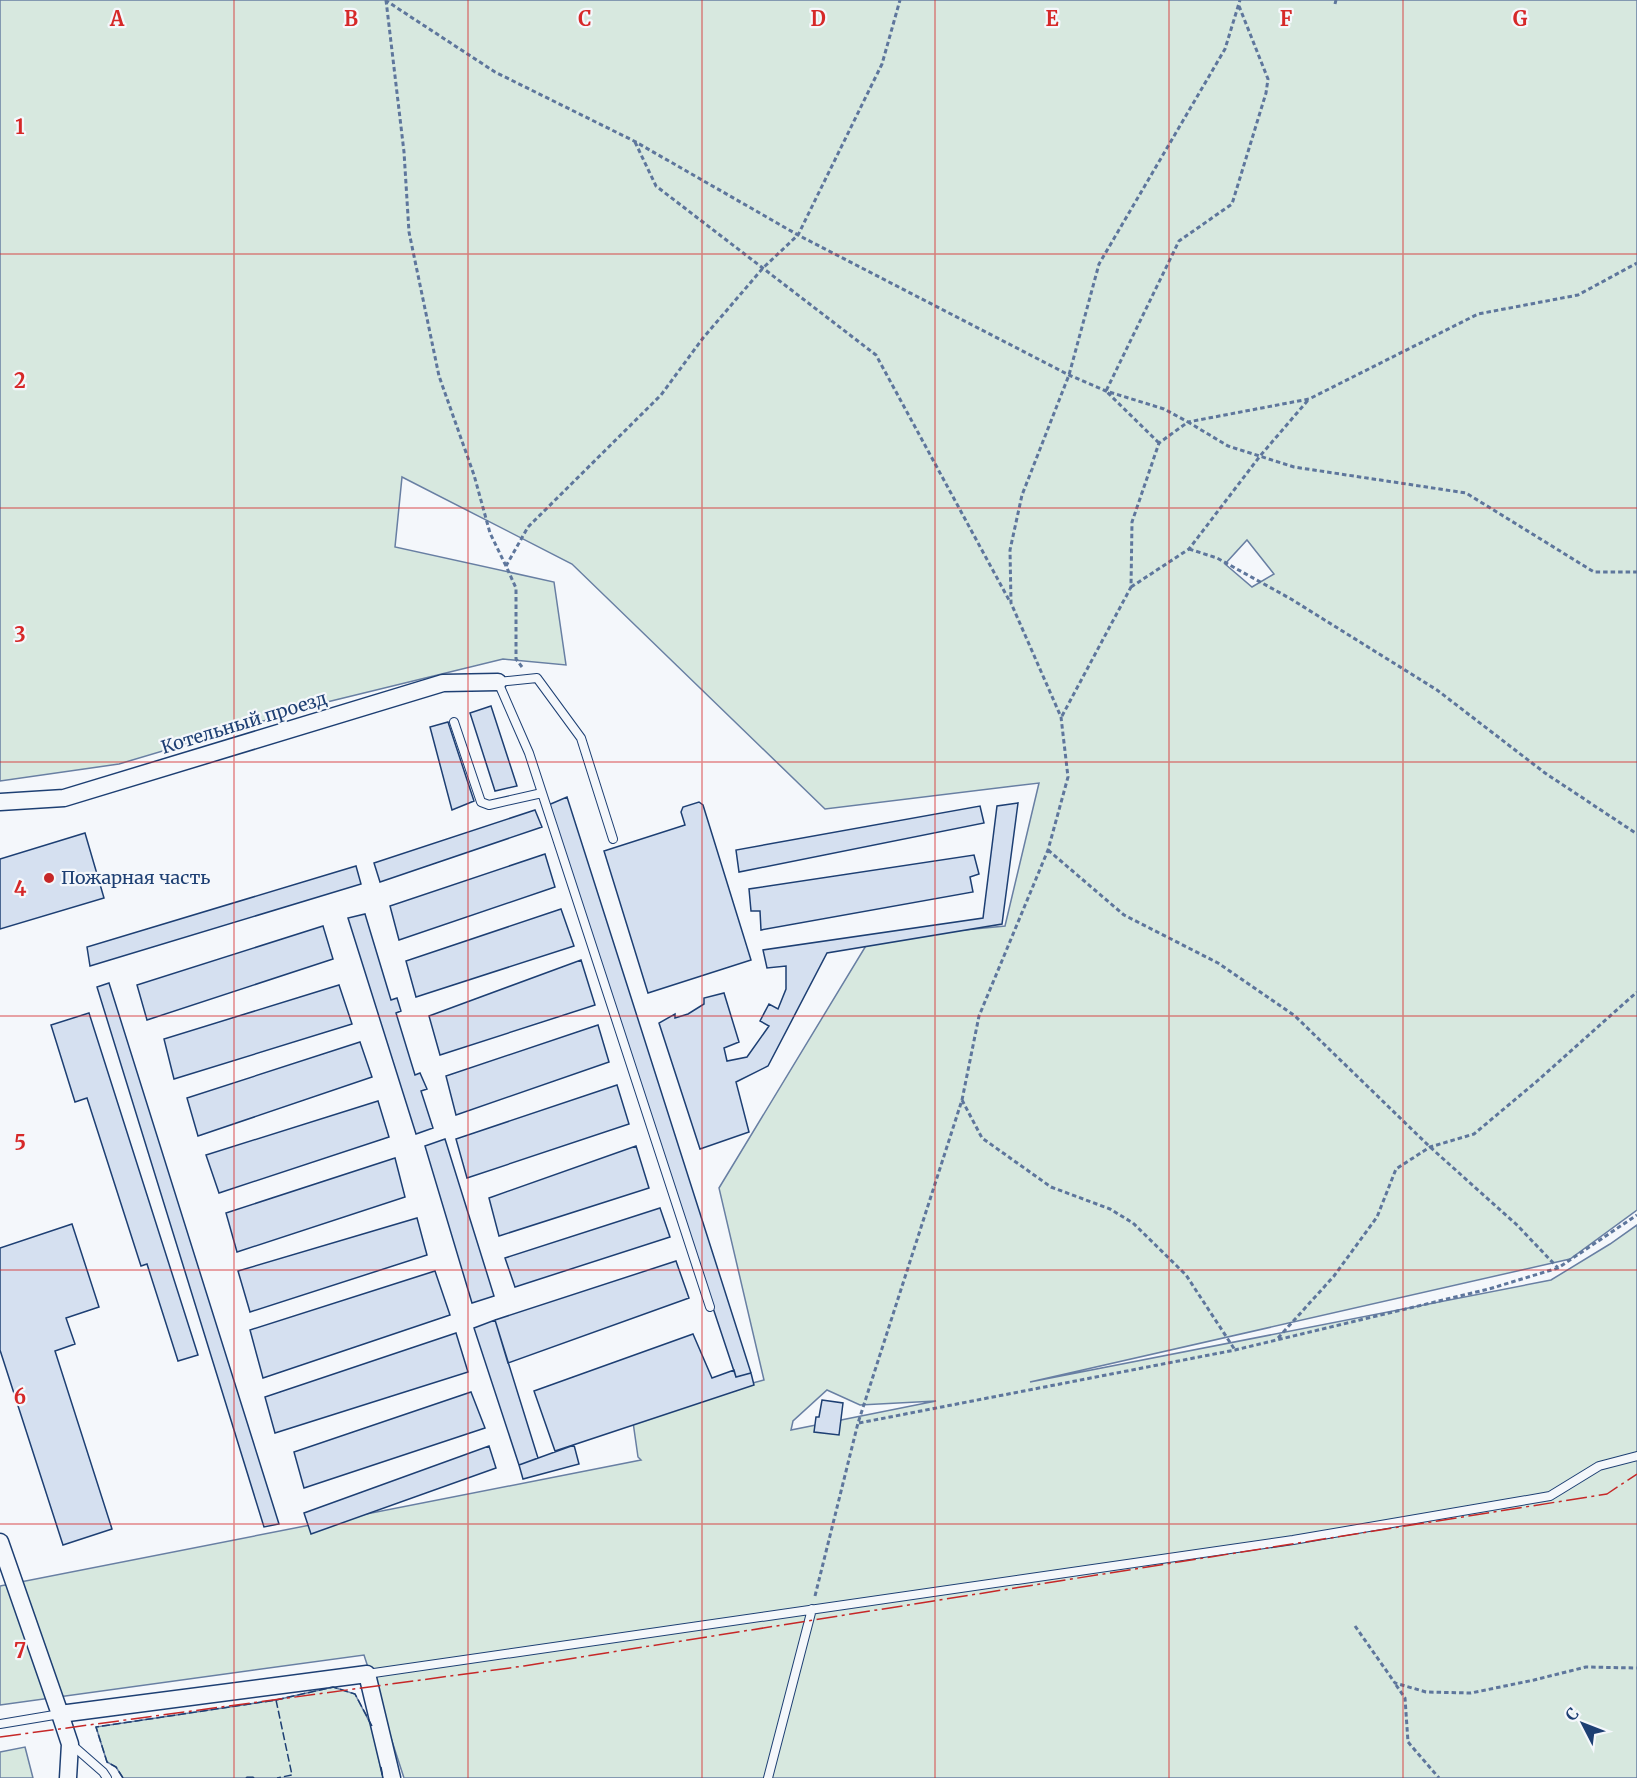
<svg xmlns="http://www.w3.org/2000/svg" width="1637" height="1778" font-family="Merriweather,serif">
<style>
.green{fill:#d7e8df;stroke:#687fa3;stroke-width:1.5;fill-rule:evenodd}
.building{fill:#d5e0f0;stroke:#1d3f73;stroke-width:1.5}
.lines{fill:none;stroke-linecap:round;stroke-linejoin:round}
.lane-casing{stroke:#1d3f73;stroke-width:10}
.street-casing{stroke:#1d3f73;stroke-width:19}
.path{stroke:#5e769c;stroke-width:3;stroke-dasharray:4.5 3;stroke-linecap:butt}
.lane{stroke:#f4f7fb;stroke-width:8}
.street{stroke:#f4f7fb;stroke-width:16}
.fence{stroke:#1d3f73;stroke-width:1.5;stroke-dasharray:8 3;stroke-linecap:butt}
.wall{stroke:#1d3f73;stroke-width:3}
.power{stroke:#c62828;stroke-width:1.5;stroke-dasharray:21 4.5 3 4.5;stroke-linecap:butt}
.grid{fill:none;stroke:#d62828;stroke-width:1.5;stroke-opacity:0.55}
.poi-dot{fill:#c62828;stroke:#f4f7fb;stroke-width:2}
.labels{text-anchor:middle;stroke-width:4.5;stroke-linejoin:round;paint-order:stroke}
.street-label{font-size:18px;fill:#1d3f73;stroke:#f4f7fb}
.poi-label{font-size:18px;fill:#1d3f73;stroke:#f4f7fb;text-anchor:start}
.grid-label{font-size:20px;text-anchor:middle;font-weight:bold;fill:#d62828;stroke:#f4f7fb;stroke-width:4.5;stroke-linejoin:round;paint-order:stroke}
</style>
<rect width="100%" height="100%" fill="#f4f7fb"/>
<!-- green -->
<path class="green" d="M0,0H1637V1210L1570,1259L1030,1382L1551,1280L1610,1244L1637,1225V1778H404L364,1655L0,1705V1586L641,1460L638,1457L632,1415L764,1380L719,1188L870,939L1005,926L1039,783L825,809L572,564L402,477L395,547L554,582L566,665L503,659L327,702L119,764L0,781ZM1247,540L1274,574L1252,587L1225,564ZM827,1390L860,1405L936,1401L791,1430L793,1421Z
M333,1687L355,1694L372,1727L383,1778H123L116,1767L107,1762L96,1727L276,1700Z
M25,1747L33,1778H0V1752Z"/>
<!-- building -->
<path class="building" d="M491,706L517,786L495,791L470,713Z
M448,722L474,801L452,810L430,727Z
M567,797L751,1373L736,1377L546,806Z
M699,802L703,805L751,960L648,993L604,851L685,825L681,812L683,807Z
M1018,803L1002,924L827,953L768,1066L736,1082L749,1132L700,1149L659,1023L675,1014V1018L688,1014L704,1004V998L724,993L739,1042L724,1048L727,1061L747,1057L769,1026L760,1021L769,1004L778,1009L786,989V966L767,968L763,950L983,918L997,806Z
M980,806L984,823L739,872L736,850Z
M535,810L542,827L380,882L374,863Z
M85,833L104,898L0,929V859Z
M545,854L555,887L399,940L390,906Z
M974,855L979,874L970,877L973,892L761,930L760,911H751L749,889Z
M356,866L361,884L90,966L87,947Z
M561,909L574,946L416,997L406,961Z
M365,914L391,1000L397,998L401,1011L396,1013L415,1075L420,1073L427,1089L421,1091L433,1128L416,1134L348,918Z
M323,926L333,959L147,1020L137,985Z
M581,960L595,1005L440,1055L429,1016Z
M109,983L279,1524L264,1527L97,987Z
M339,985L352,1024L174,1079L164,1039Z
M89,1013L198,1355L178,1361L147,1264L141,1266L87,1098L75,1102L51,1025Z
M598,1025L609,1062L456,1115L446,1076Z
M360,1042L372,1077L198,1136L187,1098Z
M617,1085L629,1124L467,1178L456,1139Z
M378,1101L389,1137L219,1193L206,1155Z
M445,1139L494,1296L472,1303L425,1146Z
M636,1146L649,1188L499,1236L489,1198Z
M395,1158L405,1197L237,1252L226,1213Z
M660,1208L670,1237L515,1287L505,1258Z
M417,1218L427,1255L250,1312L238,1271Z
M72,1224L99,1307L66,1318L75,1344L55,1351L112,1529L63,1545L0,1350V1248Z
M676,1261L689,1298L508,1363L495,1320Z
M435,1271L450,1315L263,1378L250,1330Z
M495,1320L538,1458L519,1465L474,1328Z
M456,1333L468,1372L275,1433L265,1397Z
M693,1334L712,1378L734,1370L736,1377L751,1373L754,1385L555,1451L534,1391Z
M471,1392L485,1428L304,1488L294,1452Z
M822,1400L843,1403L839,1435L814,1432L816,1417H819Z
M574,1445L579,1464L523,1479L519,1465Z
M489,1446L496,1468L311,1534L304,1513Z"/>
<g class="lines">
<defs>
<path id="lane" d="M454,722L481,802L489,805L542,793
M613,839L581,738L537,678L498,682L529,753L710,1307
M367,1674L1293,1540L1550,1496L1599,1466L1637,1456
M0,1724L60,1714
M71,1744L103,1772L107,1778
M768,1778L812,1609"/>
<path id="street" d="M0,802L64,798L443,683L498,682
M0,1542L60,1714L367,1674L392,1778
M60,1714L70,1744L68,1778"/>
</defs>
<!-- lane casing -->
<use href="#lane" class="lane-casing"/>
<!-- street casing -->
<use href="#street" class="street-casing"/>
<!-- path -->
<path class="path" d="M385,0L495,72L634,141L798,235L1069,375L1106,391L1164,409L1188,422L1309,399L1478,314L1578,295L1637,263
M386,0L404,152L409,232L439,376L474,475L490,533L506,566
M1335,4L1336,0
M635,142L656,186L876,355L1009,600
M1159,443L1106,391L1179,241L1232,204L1266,93L1268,79L1239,6
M1189,549L1217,558L1291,599L1437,690L1545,773L1637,834
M1131,587L1189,549L1260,456L1309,399
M522,667L516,659V588L506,566L528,527L661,395L703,338L763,268L798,235L882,64L900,0
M1062,716L1131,587L1132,522L1159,443L1188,422L1228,446L1294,467L1466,493L1594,572H1637
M1048,850L1124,915L1218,963L1295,1016L1430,1147L1516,1224L1558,1268
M962,1100L982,1138L1051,1187L1110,1209L1133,1223L1186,1275L1235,1350
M1278,1338L1334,1276L1377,1217L1396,1169L1430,1147L1474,1134L1536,1082L1637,992
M859,1423L1235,1350L1489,1289L1558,1268L1637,1215
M815,1596L858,1423L962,1100L979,1016L1048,850L1068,777L1061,717L1011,603L1010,550L1022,495L1069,375L1099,264L1225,49L1240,0
M1355,1626L1395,1683L1426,1692L1471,1693L1534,1680L1586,1667L1637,1668
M1396,1685L1405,1698L1408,1742L1439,1778"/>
<!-- lane -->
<use href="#lane" class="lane"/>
<!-- street -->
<use href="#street" class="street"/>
<!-- fence -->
<path class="fence" d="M276,1700L292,1775L277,1778
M381,1767L383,1778
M123,1778L116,1767L107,1762L96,1727L276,1700L333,1687L355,1694L372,1726"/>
<!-- wall -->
<path class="wall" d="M247,1778H253"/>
<!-- power -->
<path class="power" d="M0,1737L524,1666L1607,1494L1637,1474"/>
</g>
<!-- grid -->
<path class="grid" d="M234,0V1778M468,0V1778M702,0V1778M935,0V1778M1169,0V1778M1403,0V1778M0,254H1637M0,508H1637M0,762H1637M0,1016H1637M0,1270H1637M0,1524H1637"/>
<!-- markers -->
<circle class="poi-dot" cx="49" cy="878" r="6"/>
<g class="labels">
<!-- street labels -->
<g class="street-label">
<text transform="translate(244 723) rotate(-17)" y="6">Котельный проезд</text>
</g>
<!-- poi labels -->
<g class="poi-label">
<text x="61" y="884">Пожарная часть</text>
</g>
</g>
<g class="grid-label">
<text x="117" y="26">A</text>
<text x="351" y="26">B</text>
<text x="585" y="26">C</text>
<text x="818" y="26">D</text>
<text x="1052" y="26">E</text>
<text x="1286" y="26">F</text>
<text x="1520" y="26">G</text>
<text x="20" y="134">1</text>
<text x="20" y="388">2</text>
<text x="20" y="642">3</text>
<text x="20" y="896">4</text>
<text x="20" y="1150">5</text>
<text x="20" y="1404">6</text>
<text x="20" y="1658">7</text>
</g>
<!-- north arrow -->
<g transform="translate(1583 1724) rotate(312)" stroke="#f4f7fb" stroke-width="4.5" paint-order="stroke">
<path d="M0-4.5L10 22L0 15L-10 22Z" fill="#1d3f73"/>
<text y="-9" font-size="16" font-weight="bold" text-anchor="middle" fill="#1d3f73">С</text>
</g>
</svg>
